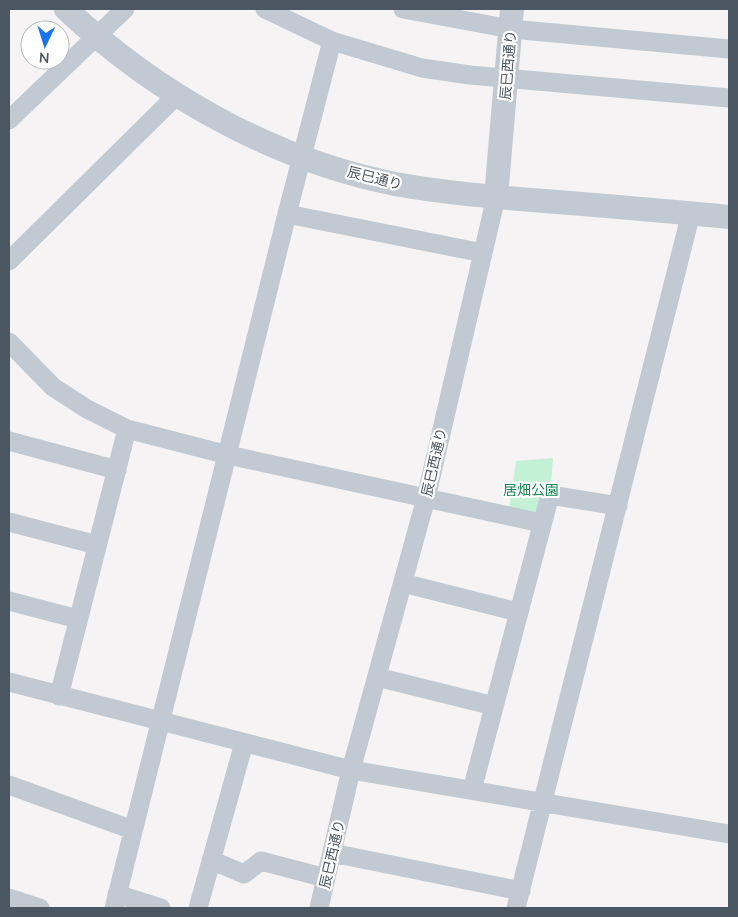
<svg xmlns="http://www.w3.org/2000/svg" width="738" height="917" font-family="'Nunito Sans','Noto Sans JP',sans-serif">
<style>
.green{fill:#c3f1d5}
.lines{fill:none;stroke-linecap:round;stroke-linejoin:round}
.minor{stroke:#c1cad2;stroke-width:19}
.tertiary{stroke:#c1cad2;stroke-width:24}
.labels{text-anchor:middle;stroke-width:4.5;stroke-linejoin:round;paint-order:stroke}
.street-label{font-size:14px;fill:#4a5661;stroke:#fff}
.park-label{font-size:14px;fill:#17864f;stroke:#fff}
</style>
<rect width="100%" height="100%" fill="#f5f3f3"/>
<!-- green -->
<path class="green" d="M553,458L550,495L541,523L508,516L516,461Z"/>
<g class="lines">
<!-- minor -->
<path class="minor" d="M265,9L332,41L422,68L470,75L729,98
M403,9L511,29L729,49
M9,120L125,9
M287,214L483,253
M9,261L178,94
M9,342L53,387L87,409L127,429L228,455L541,523
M9,441L117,470
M9,522L97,545
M403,583L518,612
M9,601L78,619
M377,677L494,706
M9,682L351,770L729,834
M59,696L127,429
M9,785L133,830
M472,790L550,495L618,506
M332,853L521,891
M211,860L244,874L261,861L326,878
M117,894L161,908
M9,898L40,908
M114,908L287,214L332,41
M198,908L244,743
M319,908L351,770L426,498L496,197
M516,908L691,213"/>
<!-- tertiary -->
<path class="tertiary" d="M66,9C155,93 273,160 395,184C445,193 495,197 545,201C606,206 668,211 729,217
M496,197L512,9"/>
</g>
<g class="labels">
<!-- street labels -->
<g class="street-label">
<text transform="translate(508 65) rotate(-85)" y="5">辰巳西通り</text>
<text transform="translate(375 178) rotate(14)" y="5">辰巳通り</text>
<text transform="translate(434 462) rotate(-77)" y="5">辰巳西通り</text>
<text transform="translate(332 854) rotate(-77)" y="5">辰巳西通り</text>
</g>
<!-- park labels -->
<g class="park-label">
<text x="531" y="495">居畑公園</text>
</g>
</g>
<!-- border -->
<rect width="738" height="917" fill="none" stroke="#4a5661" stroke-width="20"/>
<!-- north arrow -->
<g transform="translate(45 45) rotate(184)"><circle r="24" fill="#ffffff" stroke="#b7bbc0"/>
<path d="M0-4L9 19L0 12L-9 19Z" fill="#1a73e8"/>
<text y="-8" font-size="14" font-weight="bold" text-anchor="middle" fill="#4a5661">N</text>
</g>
</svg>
